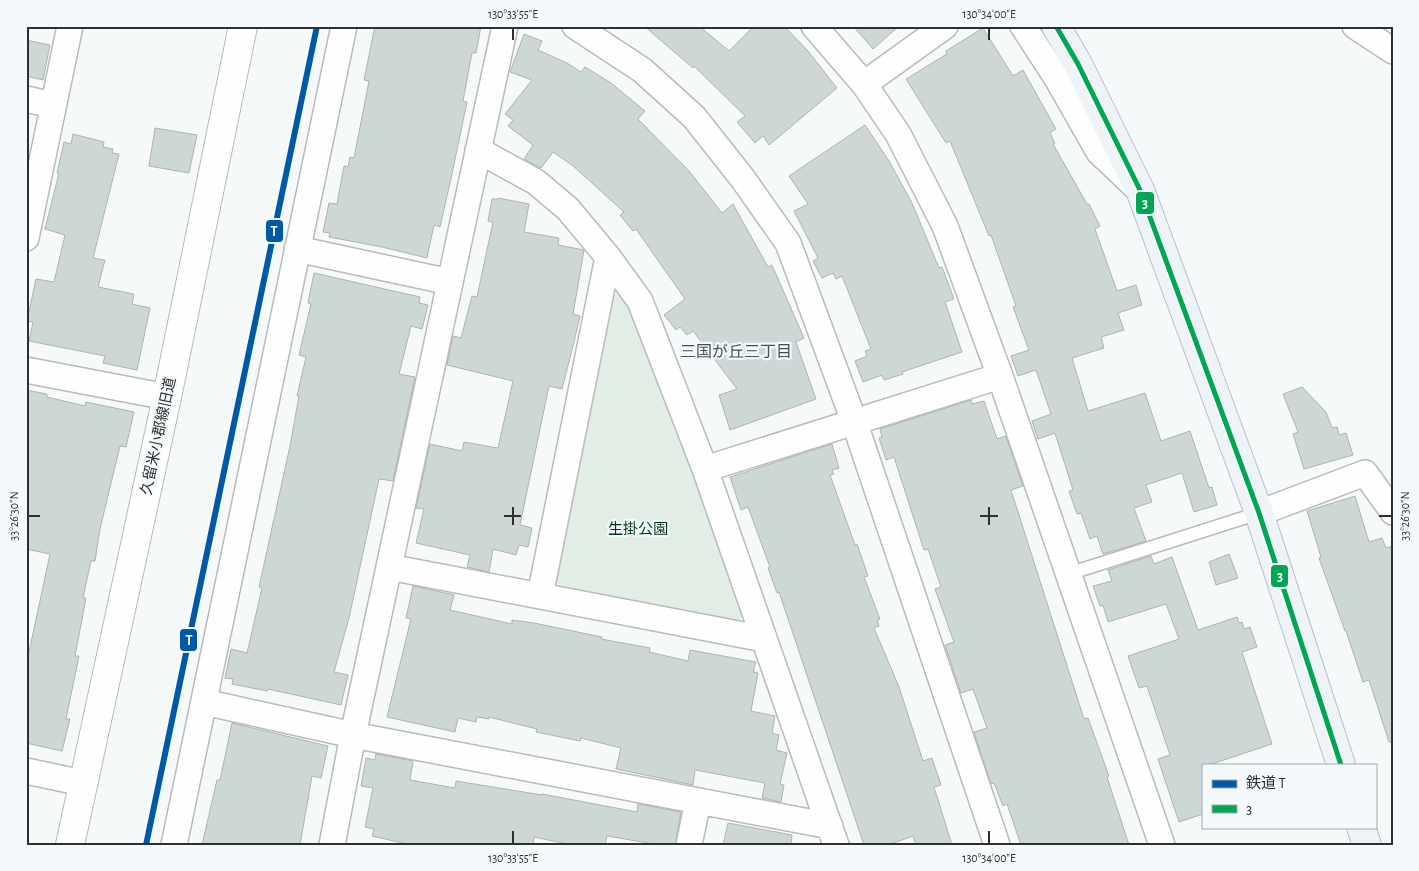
<svg xmlns="http://www.w3.org/2000/svg" width="1419" height="871" font-family="'Alegreya Sans','Noto Sans JP',sans-serif">
<style>
.green{fill:#e1ede5}
.building{fill:#cdd7d6;stroke:#b0b2b2}
.lines{fill:none;stroke-linecap:round;stroke-linejoin:round}
.service-casing{stroke:#b8babb;stroke-width:15}
.minor-casing{stroke:#b8babb;stroke-width:28}
.tertiary-casing{stroke:#b8babb;stroke-width:30}
.primary-casing{stroke:#b9c0c7;stroke-width:30}
.service{stroke:#fefefe;stroke-width:12}
.minor{stroke:#fefefe;stroke-width:25}
.tertiary{stroke:#fefefe;stroke-width:28}
.primary{stroke:#eef3f7;stroke-width:28}
.bus-1-casing{stroke:#f4fafc;stroke-width:9}
.bus-1{stroke:#00a651;stroke-width:5}
.rail-1-casing{stroke:#f4fafc;stroke-width:10}
.rail-1{stroke:#0059a6;stroke-width:6}
.ticks{fill:none;stroke:#2d2f30;stroke-width:2}
.labels{text-anchor:middle;stroke-width:4.5;stroke-linejoin:round;paint-order:stroke}
.street-label{font-size:15px;fill:#2d2f30;stroke:#f4fafc}
.park-label{font-size:15px;fill:#003817;stroke:#f4fafc}
.neighbourhood-label{font-size:16px;fill:#484e4f;stroke:#f4fafc}
.line-badge{stroke:#f4fafc;stroke-width:2}
.badge-label{font-size:14px;text-anchor:middle;font-weight:bold;fill:#fff}
.neatline{fill:none;stroke:#2d2f30;stroke-width:2}
.ticks-label{font-size:12px;text-anchor:middle;fill:#2d2f30}
</style>
<rect width="100%" height="100%" fill="#f6f9fa"/>
<!-- green -->
<path class="green" d="M626,294L696,473L744,615L735,624L561,588L553,577L610,295Z"/>
<!-- building -->
<path class="building" d="M375,26H481L476,53H472L463,101L467,102L452,174L440,227L434,225L427,258L382,247L329,237L330,233L323,232L329,203L337,204L344,166L348,167L350,157L354,158L369,81L364,80Z
M644,26H699L729,51L754,26H784L808,51L837,88L769,145L763,136L755,143L737,122L745,116L694,66L693,68Z
M853,26H899L873,49Z
M983,28L1013,76L1023,70L1056,129L1050,133L1055,143L1053,144L1087,204H1089L1100,226L1095,229L1117,291L1136,285L1142,305L1118,313L1124,330L1101,337L1104,348L1072,358L1088,411L1145,393L1161,441L1190,431L1209,488L1212,487L1217,505L1194,512L1182,473L1146,485L1152,502L1134,508L1146,541L1103,554L1097,536L1090,539L1081,513L1077,514L1069,491L1073,490L1055,433L1038,439L1032,421L1051,414L1036,370L1018,376L1011,356L1029,350L1013,307L1016,306L991,235L989,236L950,141L946,143L906,79L947,54L946,51Z
M524,34L542,41L538,50L567,63L581,72L585,67L611,83L645,111L638,119L689,171L722,213L733,204L768,267L772,265L804,338L796,342L816,399L730,430L719,395L737,389L693,331L687,335L680,327L676,330L664,315L685,299L636,229L633,231L620,215L624,212L572,165L553,152L541,168L524,159L533,145L508,126L513,120L505,114L532,80L510,72Z
M26,40L50,45L43,80L26,76Z
M865,125L889,161L912,203L939,268L942,267L954,299L945,302L962,352L902,372L903,374L884,380L882,375L863,382L855,361L867,356L865,351L871,349L842,276L836,279L833,273L822,278L813,261L818,258L794,211L808,204L789,176Z
M155,128L197,135L189,173L149,166Z
M73,134L104,142L103,147L113,149L112,153L119,154L93,258L105,260L98,287L134,294L132,304L150,308L137,370L103,363L105,356L29,341L33,322L27,321L36,279L54,282L65,235L45,229L59,173H57L64,142L71,144Z
M498,198L529,204L524,232L559,238L558,245L584,250L573,314L580,316L574,342L562,389L549,386L520,525L532,528L528,547L519,545L516,555L493,549L489,572L467,567L470,555L416,543L424,509L416,508L430,444L462,451L464,442L498,448L513,381L447,365L453,336L461,338L472,296L477,297L493,222L488,221L492,199H498Z
M314,273L420,297L419,303L428,305L422,329L411,326L399,374L415,377L393,481L379,479L349,618L334,672L348,675L341,705L268,689L267,691L232,684L233,679L225,678L231,649L247,653L262,588L259,587L290,446L299,396H297L306,357L299,355L311,304L308,303Z
M1302,387L1326,412L1332,428L1337,427L1339,435L1346,433L1353,455L1304,469L1293,434L1298,432L1283,394Z
M26,390L47,394V397L85,406L86,402L134,412L126,447L120,446L100,529L95,561H91L83,598H86L75,656H79L66,719H70L62,751L26,743V666L50,554L26,549Z
M971,400L972,404L984,401L997,439L1006,436L1023,486L1011,490L1084,719L1088,718L1109,776L1107,777L1129,845H1021L1007,804L1003,806L994,783L991,784L974,732L987,728L973,689L961,693L945,645L954,642L935,589L941,587L928,549L924,550L894,457L886,460L879,438L882,437L880,429Z
M832,444L839,468L832,470L834,474L830,475L855,545L857,544L868,576L864,577L880,619L877,620L879,626L874,628L899,687L923,761L932,758L941,785L934,787L952,845H916L913,836L888,845H864L779,592L777,593L768,568L770,567L748,507L741,510L730,477Z
M1355,496L1369,542L1382,538L1386,548L1393,546V742H1389L1369,680L1363,682L1346,631H1345L1319,558L1321,557L1307,511Z
M1229,554L1238,578L1216,585L1209,562Z
M1151,556L1154,564L1172,557L1198,630L1237,617L1239,623L1242,622L1244,629L1250,627L1257,647L1242,652L1272,744L1209,765H1203V814L1179,822L1158,759L1170,755L1147,686L1139,688L1128,656L1179,639L1166,604L1108,622L1103,605L1100,606L1093,586L1112,581L1108,570Z
M413,586L454,595L450,610L512,624V620L534,623L602,637L601,639L650,648L649,652L688,661L690,650L756,662L753,672L758,673L751,711L775,716L772,733L779,735L776,750L787,753L780,784L784,785L781,802L762,798L765,783L695,770L693,785L616,769L621,748L581,738L580,741L536,732L537,729L489,717V719L477,717L476,722L458,718L455,732L387,717L411,619L406,618Z
M232,723L328,746L321,778L312,776L300,845H202L217,780H220Z
M376,754L413,761L410,780L455,788L456,781L542,795V794L637,812L638,804L681,812L675,845H660L607,836L605,845H572L534,837L533,845H411L372,836L374,829L365,827L373,788L361,786L366,758L375,760Z
M728,823L792,835L791,845H723Z"/>
<g class="lines">
<defs>
<path id="service" d="M1068,574L1259,513"/>
<path id="minor" d="M575,26L642,70L694,117L743,179L788,243L854,421L997,845
M814,26L864,84L898,134L945,226L1000,376L1162,845
M1023,26L1058,80L1099,152L1136,187
M1355,26L1393,51
M864,84L945,26
M26,99L52,105
M478,150L536,182L568,209L608,257L640,301L705,469L836,845
M26,238L70,26
M297,249L450,282
M26,370L167,397
M705,469L1000,376
M1259,513L1365,473L1393,512
M389,567L764,639
M540,596L608,257
M204,702L353,735L830,826
M26,771L83,783
M174,845L344,26
M332,845L353,735L505,26
M689,845L698,801"/>
<path id="tertiary" d="M70,845L167,397L243,26"/>
<path id="primary" d="M1056,26L1078,64L1140,190L1259,513L1341,765
M1361,827L1367,845"/>
</defs>
<!-- service casing -->
<use href="#service" class="service-casing"/>
<!-- minor casing -->
<use href="#minor" class="minor-casing"/>
<!-- tertiary casing -->
<use href="#tertiary" class="tertiary-casing"/>
<!-- primary casing -->
<use href="#primary" class="primary-casing"/>
<!-- service -->
<use href="#service" class="service"/>
<!-- minor -->
<use href="#minor" class="minor"/>
<!-- tertiary -->
<use href="#tertiary" class="tertiary"/>
<!-- primary -->
<use href="#primary" class="primary"/>
<defs>
<path id="bus-1" d="M1056,26L1078,64L1140,190L1259,513L1341,765"/>
</defs>
<!-- bus-1 casing -->
<use href="#bus-1" class="bus-1-casing"/>
<!-- bus-1 -->
<use href="#bus-1" class="bus-1"/>
<defs>
<path id="rail-1" d="M146,845L317,26"/>
</defs>
<!-- rail-1 casing -->
<use href="#rail-1" class="rail-1-casing"/>
<!-- rail-1 -->
<use href="#rail-1" class="rail-1"/>
</g>
<!-- ticks -->
<path class="ticks" d="M513,28V40M989,28V40M513,507V525M989,507V525M28,516H40M504,516H521M980,516H998M1379,516H1392M513,831V844M989,831V844"/>
<g class="labels">
<!-- street labels -->
<g class="street-label">
<text transform="translate(158 436) rotate(-78)" y="5">久留米小郡線旧道</text>
</g>
<!-- park labels -->
<g class="park-label">
<text x="638" y="534">生掛公園</text>
</g>
<!-- neighbourhood labels -->
<g class="neighbourhood-label">
<text x="736" y="357">三国が丘三丁目</text>
</g>
</g>
<g class="line-badge">
<rect x="1135" y="191" width="20" height="24" rx="5" fill="#00a651"/>
<rect x="265" y="219" width="19" height="24" rx="5" fill="#0059a6"/>
<rect x="1270" y="564" width="19" height="24" rx="5" fill="#00a651"/>
<rect x="179" y="628" width="19" height="24" rx="5" fill="#0059a6"/>
</g>
<g class="badge-label">
<text x="1145" y="208">3</text>
<text x="274" y="236">T</text>
<text x="1280" y="581">3</text>
<text x="189" y="645">T</text>
</g>
<!-- border -->
<rect width="1419" height="871" fill="none" stroke="#f4fafc" stroke-width="55"/>
<!-- legend -->
<rect x="1202" y="764" width="175" height="65" fill="#f4fafc" stroke="#a4a9aa"/>
<rect x="1212" y="780" width="25" height="8" fill="#0059a6" stroke="#a4a9aa"/>
<text x="1246" y="788" font-size="15" fill="#2d2f30">鉄道 T</text>
<rect x="1212" y="805" width="25" height="8" fill="#00a651" stroke="#a4a9aa"/>
<text x="1246" y="814" font-size="15" fill="#2d2f30">3</text>
<rect x="28" y="28" width="1364" height="816" class="neatline"/>
<g class="ticks-label">
<text x="513" y="18">130°33'55"E</text>
<text x="989" y="18">130°34'00"E</text>
<text transform="translate(14 516) rotate(-90)" y="4">33°26'30"N</text>
<text transform="translate(1405 516) rotate(-90)" y="4">33°26'30"N</text>
<text x="513" y="862">130°33'55"E</text>
<text x="989" y="862">130°34'00"E</text>
</g>
</svg>
